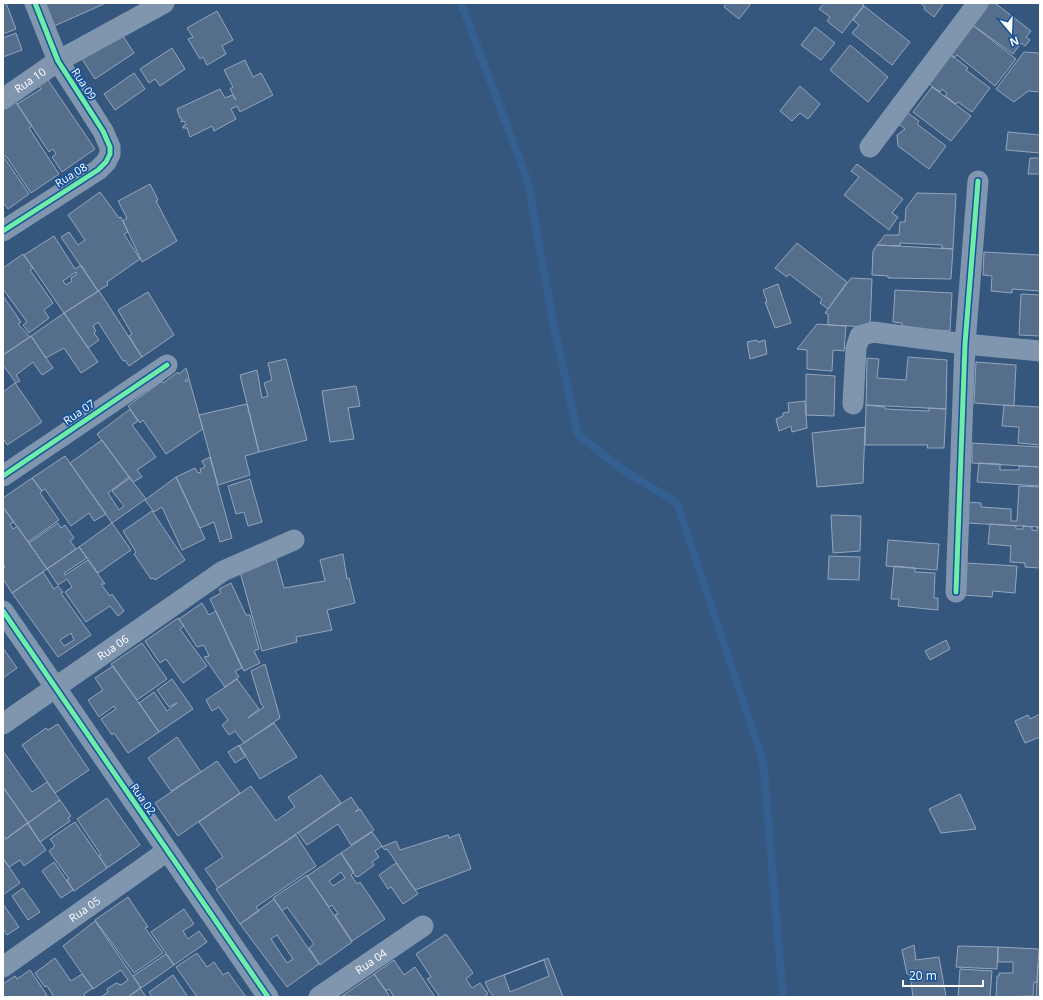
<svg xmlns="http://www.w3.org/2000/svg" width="1043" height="1000" font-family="'Open Sans',sans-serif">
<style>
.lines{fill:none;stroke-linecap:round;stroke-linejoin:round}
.stream{stroke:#345f91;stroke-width:8}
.building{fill:#546e8c;stroke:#94a6bc;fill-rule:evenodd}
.minor{stroke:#8096af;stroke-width:21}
.cycleway-casing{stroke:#18539a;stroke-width:8}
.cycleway{stroke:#6deda7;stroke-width:5}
.labels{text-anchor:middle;stroke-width:3.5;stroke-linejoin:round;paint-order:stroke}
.street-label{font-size:11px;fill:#fff;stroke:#18539a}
</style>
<rect width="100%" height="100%" fill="#35567d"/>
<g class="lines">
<!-- stream -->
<path class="stream" d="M461,3L528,182L553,322L578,435L626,472L677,503L763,760L783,997"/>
</g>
<!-- building -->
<path class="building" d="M3,3H6L16,29L3,34Z
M43,3H106L52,27Z
M726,3H748L750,5L739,19L724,7Z
M824,3H861L864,5L842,33L827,21L830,17L819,9Z
M920,3H944L934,17L924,9L925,7Z
M980,3H995L1031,31L1026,37L1030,40L1025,46L1021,43L1013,54L966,20Z
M864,6L910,42L892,65L852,33L859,25L853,20Z
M217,11L233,40L222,46L226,54L207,65L203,57L200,59L188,39L193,37L187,28Z
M966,20L1016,59L995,86L957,55L954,58L945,50Z
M815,27L835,43L821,60L801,45Z
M16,33L22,50L3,57V38Z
M121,33L134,53L95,79L82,59Z
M850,45L888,77L868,102L830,70Z
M172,48L185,69L160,86L155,79L149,83L140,69Z
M945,50L968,68L966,70L990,88L972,112L958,102L956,104L945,96L947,93L942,89L940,92L922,79Z
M1024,52L1040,53V92L1028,91L1014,102L996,89Z
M245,60L253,77L261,73L273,95L240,112L237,106L231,109L236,119L214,131L212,126L190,137L187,128H183V126L186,125L184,121L181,122L182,119L180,118L177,109L220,89L225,98L232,95L236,100L230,89L233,87L224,70Z
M134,73L145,89L115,110L104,94Z
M48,80L95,149L62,172L52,157L56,154L53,149L49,152L17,104L41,89L39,86Z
M800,86L820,104L808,119L800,113L792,121L780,111Z
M932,87L971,116L951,141L913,112Z
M13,98L32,126L29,128L59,174L31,193L6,156H3V105Z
M904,110L919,121L917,124L946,146L929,169L898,146L897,135L905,129L896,122Z
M1008,132L1040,135V153L1006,150Z
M3,156L29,194L8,209L3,202Z
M1030,158H1040V174H1028Z
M857,164L903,199L892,213L898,217L889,230L844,195L859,177L851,171Z
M150,184L158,200L156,201L177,241L142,262L123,221L127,218L118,201Z
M100,192L119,218L121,217L128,232L124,234L140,259L107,282L108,285L98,291L61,237L69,232L78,245L85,240L68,215Z
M917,193L956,194L953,249L942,248V245L900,243V246L877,245L885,235H899L900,222H905L906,208Z
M54,236L75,269L81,265L98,291L64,313L24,255ZM76,272L77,274L71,278L72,281L66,285L63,281Z
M797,243L847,282L828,309L820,303L822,299L789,274L787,277L775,268Z
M877,245L953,249L951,279L888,278V276L872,275L873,251Z
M984,252L1040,255V291L1012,289V293L991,291L992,276L983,275Z
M23,254L33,268L30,270L53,303L44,310L49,318L29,333L23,325L27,322L3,289V268Z
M851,278L872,279L870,327L828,325V314L825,313Z
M778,284L791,323L775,328L765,302H767L763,290Z
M895,290L952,293L950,331L902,328V323L893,322Z
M99,291L142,357L129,366L125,360L123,361L98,322L93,326L96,331L94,333L99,340L88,348L64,313Z
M148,292L174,335L142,357L129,336L132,334L118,310Z
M1021,294L1040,295V336L1019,335Z
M3,296L21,322L18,324L30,337L3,355Z
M64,313L98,362L81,373L64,348L46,358L31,336Z
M817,324L846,326L844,351L833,350L832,371L807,369V350L797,349Z
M31,336L53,368L42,375L33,362L16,375L20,381L16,383L3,365V355Z
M757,340L758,342L765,340L767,354L750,359L747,342Z
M908,357L947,360L946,409L866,405L867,358L879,359L877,378L906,380Z
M286,359L307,440L259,452L240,375L257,370L262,398L268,396L264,383L272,380L268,363Z
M976,362L1016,365L1014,406L974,403Z
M186,368L189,378L185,380L186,382L189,379L203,429L166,454L143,420L140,423L128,406L162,381L163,383L178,372L179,374Z
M806,374L835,376L834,416L806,415Z
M15,383L42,422L7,445L3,438V392Z
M356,386L360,406L348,408L354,439L330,442L322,391Z
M805,401L807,428L792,432L791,426L779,431L776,419L783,416V413L789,412L788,403Z
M247,404L259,452L245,456L250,475L218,485L199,415Z
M866,405L885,407V409L929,411V408L946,409L944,448H927L928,445H865Z
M1004,405L1040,407V445L1018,443L1019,427L1002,426Z
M130,409L138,421L132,425L156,457L137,470L142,477L133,482L97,434Z
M865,427L863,483L817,487L812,433Z
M102,440L129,477L108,493L119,510L124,506L112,491L130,478L146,499L112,523L70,463Z
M972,443L1040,447V467L972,463Z
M65,456L106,514L94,521L89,513L71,526L45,489L42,491L32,478Z
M210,457L232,538L220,542L214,522L200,528L176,477L195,468L198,473L201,472L200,469L205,467L202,461Z
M979,463L1000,464V470H1019V466L1040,467V486L977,482Z
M176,477L205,539L182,550L162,507L154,512L145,500Z
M32,478L42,491L40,493L59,520L28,542L3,507V498Z
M250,479L262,522L248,526L244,512L236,514L228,486Z
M1019,486L1040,487V527L967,523V502L981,503V507L1011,509V521H1017Z
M3,507L14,522L10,524L13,529L17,526L47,569L12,593L3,579V568L5,567L3,564Z
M152,511L185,560L155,580L154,578L151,579L134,554L136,552L123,531Z
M831,515L861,516L860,551L833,553Z
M58,523L61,528L65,525L74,538L70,541L76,549L47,569L29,543Z
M112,523L131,550L98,573L79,547Z
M990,524L1016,526V529H1023V526L1032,527V530L1037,531V527H1040V568L1025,567V563L1010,562L1011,546L988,544Z
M888,540L939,544L937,570L886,566Z
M79,547L87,558L64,573L65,575L88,560L105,584H101L110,596L112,594L124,611L118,616L110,606L86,622L65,592L72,587L67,579L58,585L47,569Z
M343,554L347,579L349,578L355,603L327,610L332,630L296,637L297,642L262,651L240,572L276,559L284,588L319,582L325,581L320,560Z
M829,556L860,557L859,580L828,579Z
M965,563L1017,566L1015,593L993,591L992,597L963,595Z
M894,566L915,568V572L935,573L934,598H938V610L898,606L899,599H891Z
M43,572L54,589L58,586L63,592L61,593L91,635L58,657L12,593ZM71,633L74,640L64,646L60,640Z
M231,583L246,615H250L259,649L254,651L260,663L244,671L210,599L221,593L219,589Z
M202,603L209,615L216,611L242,668L235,671L239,677L225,687L204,657L209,656L204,645L197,647L179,619Z
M178,618L184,626L180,629L207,666L183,683L166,659L160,663L145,641Z
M946,640L950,649L930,660L925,651Z
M142,643L167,679L137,700L111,664Z
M3,648L17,668L3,678Z
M265,664L280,718L244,743L235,731L229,735L222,725L228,720L219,707L212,711L206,700L237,679L259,709L248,718L264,707L261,704L251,671Z
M113,666L159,732L128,753L114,733L112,735L101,719L116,709L114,706L99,717L88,700L103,690L95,678Z
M172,679L193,709L159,732L139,703L154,692L167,711L177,703L169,707L157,690Z
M1040,714V737L1025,743L1015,721L1028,715L1030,719Z
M274,723L297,757L260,779L239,746Z
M58,724L89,770L55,793L22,745L46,728L48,730Z
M177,737L201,772L171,791L148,758Z
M239,745L246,756L235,763L228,752Z
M3,751L32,792L47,782L60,800L28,823L3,787Z
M217,761L240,793L178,836L155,803Z
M321,775L341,803L218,888L205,869L223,857L199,822L251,786L276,821L295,807L288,797Z
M3,787L28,823L6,839L3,835Z
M960,794L976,829L941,833L929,809Z
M351,797L359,809L355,812L360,809L374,830L351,845L338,824L307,845L298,833Z
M107,798L140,845L107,868L99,856L101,855L77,819Z
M60,800L71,816L68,818L70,821L40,842L28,823Z
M75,822L107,868L74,891L67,880L69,879L49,851L55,846L50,839Z
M27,823L46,850L24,866L20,860L9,867L3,858V841Z
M372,832L382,846L375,851L379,857L372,862L374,865L358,877V876L356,877L341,853Z
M459,834L471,869L415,890L387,849L385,850L382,847L396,841L400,850L448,835L449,838Z
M296,835L316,866L256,907L259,911L240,924L216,889Z
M341,853L354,872L351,875L357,884L360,882L385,919L352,941L335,915L338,914L332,905L329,907L307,876ZM341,872L345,878L333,886L329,881Z
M3,858L20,883L3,895Z
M54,862L73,890L61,898L42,871Z
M396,863L418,894L403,904L391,887L388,889L379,875Z
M307,875L352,942L320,965L309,948L314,944L287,907L282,911L273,898Z
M23,888L40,912L28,920L12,896Z
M128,897L148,927L145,928L163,953L134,973L95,920Z
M274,899L319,964L287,987L240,924ZM277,935L293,959L287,963L271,939Z
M3,904L19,927L7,935L3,928Z
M184,909L194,924L183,931L188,939L199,931L207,942L174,965L151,932Z
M95,921L141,988L128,997H101L108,992L107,989L116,983L121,985L128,980L121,970L93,989L63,946Z
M446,934L473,973L466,979L472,988L480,983L488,994L484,997H440L427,979L431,977L416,954Z
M914,945L916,960L939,957L946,997H913L910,974H907L902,950Z
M958,946L998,947L997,969L956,967Z
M998,947L1039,949L1037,983L1034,982L1033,996L996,997L997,976H999V973H1013V962H998Z
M197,953L207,967L214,962L223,975L228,972L246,997H197L176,967Z
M166,954L174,965L141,988L133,976Z
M55,958L71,981L82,974L93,988L84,994L85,997H54L47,986L45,987L35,973Z
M548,958L563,997H494L489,991L485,982Z
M394,960L404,975L415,967L435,997H394L389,989L386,991L374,974Z
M544,960L549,976L510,992L504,975Z
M1038,964H1040V997H1036Z
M960,969L992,971L990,997H958Z
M30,970L47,995L44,997H3V984L15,976L17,979Z
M374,974L389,995L387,997L342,996Z
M173,975L188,997H152L149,992Z
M140,988L146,997H128Z"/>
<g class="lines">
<!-- minor -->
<g class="minor">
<path id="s1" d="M3,99L58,61L164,3"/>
<path d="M870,147L978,3"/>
<path d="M3,231L98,170L106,162L110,154V147L103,131L58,61L35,3"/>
<path d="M853,404L856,348L860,336L873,332L965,344L1040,351"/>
<path d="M3,476L167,365"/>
<path d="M956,592L965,344L978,181"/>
<path d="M3,611L268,997"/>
<path id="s2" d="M3,724L223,571L294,540"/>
<path id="s3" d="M3,967L167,851"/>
<path id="s4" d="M319,997L423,926"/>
</g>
<defs>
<path id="cycleway" d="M3,231L98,170L106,162L110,154V147L103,131L58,61L35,3
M3,476L167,365
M956,592L965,344L978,181
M3,611L268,997"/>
</defs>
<!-- cycleway casing -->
<use href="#cycleway" class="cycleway-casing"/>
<!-- cycleway -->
<use href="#cycleway" class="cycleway"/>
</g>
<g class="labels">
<!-- street labels -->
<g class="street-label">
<text dy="4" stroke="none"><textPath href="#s1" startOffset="33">Rua 10</textPath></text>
<text transform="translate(84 84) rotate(57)" y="4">Rua 09</text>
<text transform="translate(71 175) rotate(-32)" y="4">Rua 08</text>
<text transform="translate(79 412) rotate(-34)" y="4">Rua 07</text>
<text dy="4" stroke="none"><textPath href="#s2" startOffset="134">Rua 06</textPath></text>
<text transform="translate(143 799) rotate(55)" y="4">Rua 02</text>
<text dy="4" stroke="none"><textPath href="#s3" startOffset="100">Rua 05</textPath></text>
<text dy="4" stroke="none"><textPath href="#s4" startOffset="63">Rua 04</textPath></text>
</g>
</g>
<!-- border -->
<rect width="1043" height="1000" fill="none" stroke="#ffffff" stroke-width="8"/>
<!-- north arrow -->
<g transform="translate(1011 32) rotate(161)" stroke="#18539a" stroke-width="3" paint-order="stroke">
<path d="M0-3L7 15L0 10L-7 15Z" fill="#ffffff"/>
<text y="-6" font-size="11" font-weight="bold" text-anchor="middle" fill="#ffffff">N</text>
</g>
<!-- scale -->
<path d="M903 980v6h80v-6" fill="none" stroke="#ffffff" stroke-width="2"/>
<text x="909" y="980" font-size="12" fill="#ffffff" stroke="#18539a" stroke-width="3" paint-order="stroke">20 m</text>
</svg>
